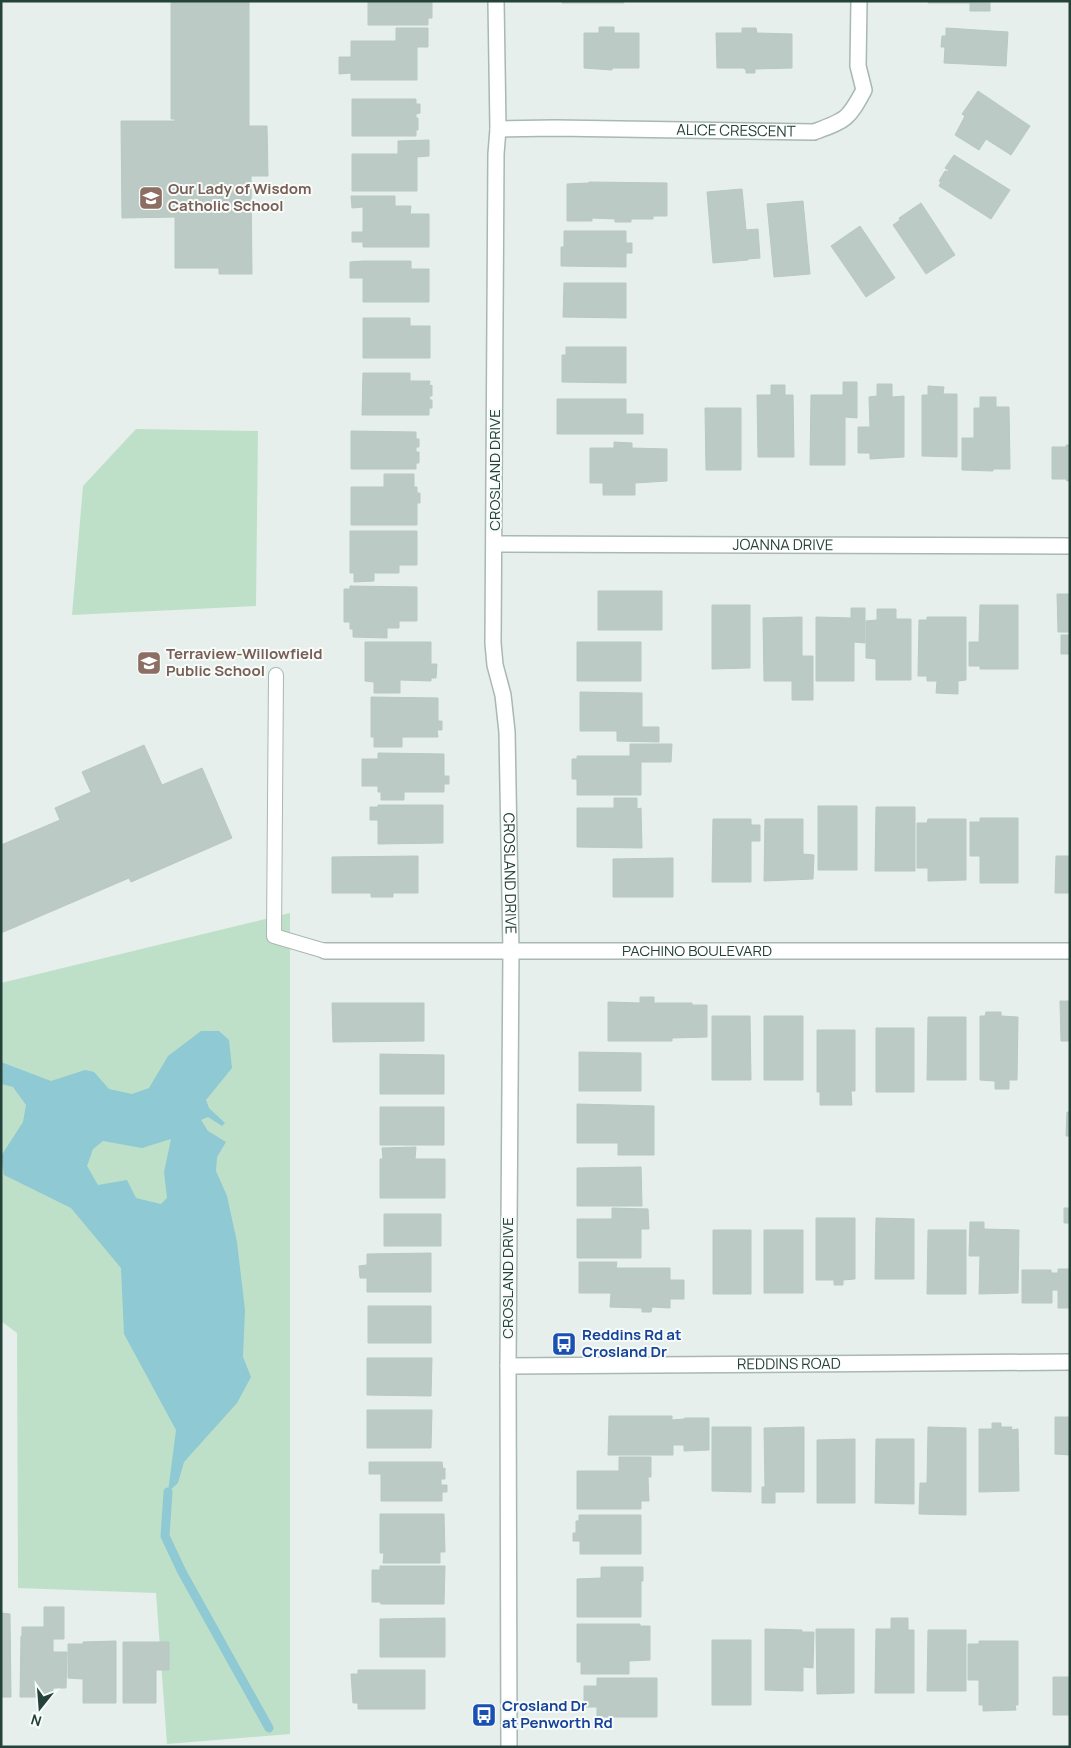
<svg xmlns="http://www.w3.org/2000/svg" width="1071" height="1748" font-family="Manrope,sans-serif">
<style>
.green{fill:#bfe0c8}
.water{fill:#8ec9d4;fill-rule:evenodd}
.lines{fill:none;stroke-linecap:round;stroke-linejoin:round}
.stream{stroke:#8ec9d4;stroke-width:9}
.building{fill:#bbcac4;stroke:#b8c9c2}
.service-casing{stroke:#a8b8b2;stroke-width:16}
.minor-casing{stroke:#a8b8b2;stroke-width:18}
.service{stroke:#fff;stroke-width:14}
.minor{stroke:#fff;stroke-width:15}
.labels{text-anchor:middle;stroke-width:4;stroke-linejoin:round;paint-order:stroke}
.street-label{font-size:15px;fill:#24423a;stroke:#f7fbf9}
.education-label{font-size:15px;font-weight:bold;fill:#785e54;stroke:#f7fbf9;text-anchor:start}
.transit-label{font-size:15px;font-weight:bold;fill:#164399;stroke:#f7fbf9;text-anchor:start}
</style>
<rect width="100%" height="100%" fill="#e6efeb"/>
<!-- green -->
<path class="green" d="M136,429L258,431L256,606L72,615L83,486Z
M290,913V1734L167,1744L156,1593L18,1588L17,1333L1,1321V983Z"/>
<!-- water -->
<path class="water" d="M201,1031H219L229,1040L232,1068L206,1100L209,1108L225,1123L222,1126L208,1117L201,1120L208,1131L226,1142L217,1157L216,1171L227,1196L237,1242L245,1310L243,1357L251,1377L237,1403L184,1462L178,1483L168,1492L176,1430L124,1334L121,1268L71,1208L4,1175L1,1156L23,1122L26,1105L13,1087L1,1084V1062L51,1081L85,1070L94,1072L109,1089L132,1094L149,1088L168,1056ZM171,1139L164,1172L167,1198L161,1204L136,1198L127,1180L98,1185L87,1166L93,1149L103,1141L142,1148Z"/>
<g class="lines">
<!-- stream -->
<path class="stream" d="M168,1492L165,1536L182,1572L269,1728"/>
</g>
<!-- building -->
<path class="building" d="M171,1H249V126H267L268,176H251L252,274H219V268H175V217L122,218L121,121H175V119H171Z
M368,1H432V18H428V25H368Z
M562,1H624V3H562Z
M928,1H990V11H970V3H928Z
M599,27H614V33H639V68H612V70L584,68V33H599Z
M396,28H428V47H417V80H351V73L339,74V57H351V41H396Z
M742,28H756L757,33L792,34V68L755,69V73H746V69H744V68H717L716,33H742Z
M946,28L1008,32L1006,66L944,63L945,47H941L942,36H946Z
M978,91L1030,126L1011,155L986,139L979,150L955,135L965,116L962,114Z
M352,99H416V104H420V113L416,114V118H418V130H416V136H352Z
M429,140V156L417,157V191H352V154H398V141Z
M954,155L1010,190L991,219L939,186L941,182L939,181L945,171L948,172L949,171L945,168Z
M589,182L667,183V216H653V219H631V222H615V219L592,218V221H567V184L589,183Z
M742,189L746,230L758,229L760,258L748,259V260L713,263L707,192Z
M351,196H395V206H411L410,214H429V247H363V242H352V232H363V207L352,208Z
M803,201L810,274L774,277L767,204Z
M921,203L955,255L926,274L893,225L900,220L899,218Z
M860,226L895,278L866,297L831,246Z
M564,231H626V243H632V253H626V267L561,266V247H564Z
M363,261H411V269H429V302H363V278H350V262Z
M564,283H626V318L563,317Z
M363,318H410V326H430V358H363Z
M566,347H626V383L562,382V355H566Z
M363,373H410V381H430L429,386L432,385V396H429L430,400H432V408H429V415H362Z
M843,382H857V418L845,417V465H810L811,395H843Z
M877,384H892V397L904,396V457L870,459V453H858V427H870L869,397L877,396Z
M771,385H785V395H793L794,457H758L757,395H771Z
M928,386L944,387L943,394H957V457L922,456V395H928Z
M980,397H996V407H1009L1010,469H993V471L962,470V438H974V408H980Z
M557,399H626V414H643V434H557Z
M705,408H741V470H706Z
M351,431L416,432V439H419V447H416V452H419V463H416V469H351Z
M614,442L632,443V448L667,449V481L635,483V495H603V483H590V448H614Z
M1066,445H1070V481H1067L1066,479H1052V447H1066Z
M384,474H414V487H417V493H420V503H417V525H351V487H384Z
M350,531H417V565H399V573H374V581L354,582V573H350Z
M350,586L417,587V621H399V628H387V638L353,637V629H350V622H344V589H350Z
M598,591H662V630H598Z
M1057,594H1070V632H1058Z
M712,605H750V668L712,669Z
M980,605H1018V669H980V666H969V642H979Z
M851,608H865V643L854,642V681H816V617L851,618Z
M877,609H896V619H911V680H876V659L866,658V621L877,620Z
M802,617V656H813V700H792V681H764L763,618Z
M927,617H966V680L958,681V694L936,693L937,681H927V676H918L919,620H927Z
M1061,635H1070V654H1061Z
M365,642H431V664H437L436,678H431V681L400,680V693H374V682L365,681Z
M577,642H641V681H577Z
M580,692L642,693V727H659V742L617,741V731H580Z
M371,697L438,698V721H442V730H437L438,737H402V747H374V737H371Z
M630,744H672L671,762H641V795H577V779H572V759H577V756H630Z
M144,745L162,785L202,768L232,838L131,882L129,878L1,933V845L60,820L55,808L91,792L82,772Z
M378,753L444,754V776H449V784H444V792H404V800H381V792H378V786H362V759H378Z
M614,798H637V809L641,808L642,848L577,847V808H614Z
M378,805H443V843L378,844V820H370V807H378Z
M818,806H857V870H818Z
M876,807H915V871H875Z
M980,818H1018V883H980V856H970V822H980Z
M713,819H751V825H760V841H751V882H712Z
M765,819H803V854L814,855L813,879L764,881Z
M928,819H966V880L928,881V868H917V823H927Z
M418,856V893H393V897H371V893H332V857Z
M1056,856H1070V893H1055Z
M673,858V897H613V859Z
M640,997H654V1003H692V1005H707V1037L672,1038V1041H608V1002L640,1003Z
M1060,1001H1070V1041H1061Z
M332,1003H424V1041L333,1042Z
M986,1012H1001V1016L1018,1017L1017,1080H1009V1089H995V1081L980,1080V1016H985Z
M712,1016H750L751,1080H712Z
M764,1016H803V1080H764Z
M928,1017H966V1080H927Z
M876,1028H914V1092H876Z
M817,1030H855V1091H851L852,1105H820V1092H817Z
M579,1052L641,1053V1091H579Z
M380,1054L444,1055V1094H380Z
M577,1104L654,1106V1155H618V1143H577Z
M380,1107H444V1145H380Z
M1067,1112H1070V1136H1066Z
M416,1147L415,1159H445V1198H380V1159H383L382,1148Z
M641,1167L642,1206H577V1168Z
M612,1208L648,1209L649,1229H641V1258H577V1219H612Z
M1064,1208H1070V1223H1064Z
M384,1214H441V1246H384Z
M816,1218H855V1279L843,1280V1285H834V1280H816Z
M876,1218L914,1219V1279H875Z
M970,1222H984V1229L1019,1230L1018,1293L979,1294L980,1256H969Z
M713,1230H751V1294H713Z
M764,1230H803V1293H764Z
M928,1230H966V1294H927Z
M431,1253V1292H367V1278H360L359,1266L367,1265V1254Z
M579,1262H617L616,1268H670V1280H684V1299H670V1308L652,1307L651,1312H642V1308L610,1307L611,1293H579Z
M1058,1269H1070V1308H1058V1290H1052V1303H1022V1270H1051V1273H1058Z
M368,1306H431V1343H368Z
M367,1358H432L431,1396L367,1395Z
M367,1410H432L431,1448H367Z
M609,1416H672V1420L684,1419L685,1418H709V1450L684,1451V1445H673V1455H608Z
M1055,1417H1070V1455L1055,1454Z
M992,1423H1001V1427H1012L1011,1430L1018,1429L1019,1491L979,1492V1429H992Z
M712,1427H751V1492L712,1491Z
M804,1427V1492H775V1503H762V1487H765L764,1428Z
M928,1427L966,1428V1515L919,1514L920,1483H927Z
M855,1439V1503H817V1440Z
M876,1439H914V1504L875,1503Z
M619,1457H651V1477H648L649,1501H641V1509H577V1471H619Z
M369,1462H442L443,1469L445,1468V1479H441V1485H447V1492H442V1501H381V1474H369Z
M380,1514H444L445,1552H440V1563H383L384,1553H380Z
M579,1515H641V1554H580V1541H573V1533H576V1521H579Z
M380,1566H445L444,1604H381L380,1602H372V1570H380Z
M601,1567H643V1581H641V1617H577V1579L601,1578Z
M44,1607H64V1639H53V1652H67L66,1688H53V1697H20L21,1636H22V1627H44Z
M1,1613L10,1614L11,1697H1Z
M445,1618V1657H380V1619Z
M891,1618H908V1630H914V1693H875L876,1629H891Z
M577,1624H640V1626H650V1660L629,1661V1674H581V1662H577Z
M765,1629L802,1630V1632H814L813,1668L803,1667V1691L765,1690Z
M816,1629H854V1693L817,1694Z
M928,1630H966V1691H927Z
M712,1640H751V1705H712Z
M116,1641V1703H83V1679L68,1678V1644H83V1642Z
M979,1641H1018V1705H1015L1016,1710L983,1711V1705H979V1680H968V1644H979Z
M123,1642H169V1670H156V1703H123Z
M358,1670H425V1709H358V1703H353L351,1674H358Z
M1053,1677H1070V1715H1053Z
M597,1678H657V1717H597V1707H584V1686H597Z"/>
<g class="lines">
<defs>
<path id="service" d="M276,675L274,936L325,951"/>
<g id="minor">
<path id="s1" d="M496,1L498,129L496,154L493,643L495,665L503,695L507,732L511,951L508,1366L509,1747"/>
<path id="s2" d="M498,129L555,128L814,132C846,120 848,120 864,90L858,66L859,1"/>
<path id="s3" d="M495,544L1070,546"/>
<path id="s4" d="M325,951H1070"/>
<path id="s5" d="M508,1366L1070,1362"/>
</g>
</defs>
<!-- service casing -->
<use href="#service" class="service-casing"/>
<!-- minor casing -->
<use href="#minor" class="minor-casing"/>
<!-- service -->
<use href="#service" class="service"/>
<!-- minor -->
<use href="#minor" class="minor"/>
</g>
<!-- icons -->
<defs>
<symbol id="school-square" viewBox="-11 -11 22 22"><rect x="-9" y="-9" width="18" height="18" rx="4" fill="#8d6e63" stroke="#f7fbf9"/><path d="M0-5L7-2L0 1L-7-2ZM-4 1L0 2.5L4 1V4Q0 6-4 4Z" fill="#fff"/></symbol>
<symbol id="bus-square" viewBox="-11 -11 22 22"><rect x="-9" y="-9" width="18" height="18" rx="4" fill="#1a4fb4" stroke="#f7fbf9"/><path d="M-5-6H5V4H4V6H2V4H-2V6H-4V4H-5ZM-3.5-4V0h7V-4ZM-3.5 1.2v1.5H-2V1.2ZM2 1.2v1.5H3.5V1.2Z" fill="#fff"/></symbol>
</defs>
<g fill-rule="evenodd">
<use href="#school-square" x="137" y="184" width="28" height="28"/>
<use href="#school-square" x="135" y="649" width="28" height="28"/>
<use href="#bus-square" x="550" y="1330" width="28" height="28"/>
<use href="#bus-square" x="470" y="1701" width="28" height="28"/>
</g>
<g class="labels">
<!-- street labels -->
<g class="street-label">
<text dy="5" stroke="none"><textPath href="#s2" startOffset="238">ALICE CRESCENT</textPath></text>
<text transform="translate(495 470) rotate(-90)" y="5">CROSLAND DRIVE</text>
<text dy="5" stroke="none"><textPath href="#s3" startOffset="288">JOANNA DRIVE</textPath></text>
<text dy="5" stroke="none"><textPath href="#s1" startOffset="874">CROSLAND DRIVE</textPath></text>
<text dy="5" stroke="none"><textPath href="#s4" startOffset="372">PACHINO BOULEVARD</textPath></text>
<text transform="translate(508 1278) rotate(-90)" y="5">CROSLAND DRIVE</text>
<text dy="5" stroke="none"><textPath href="#s5" startOffset="281">REDDINS ROAD</textPath></text>
</g>
<!-- education labels -->
<g class="education-label">
<text x="168" y="194">Our Lady of Wisdom<tspan x="168" dy="17">Catholic School</tspan></text>
<text x="166" y="659">Terraview-Willowfield<tspan x="166" dy="17">Public School</tspan></text>
</g>
<!-- transit labels -->
<g class="transit-label">
<text x="582" y="1340">Reddins Rd at<tspan x="582" dy="17">Crosland Dr</tspan></text>
<text x="502" y="1711">Crosland Dr<tspan x="502" dy="17">at Penworth Rd</tspan></text>
</g>
</g>
<!-- border -->
<rect width="1071" height="1748" fill="none" stroke="#24423a" stroke-width="5"/>
<!-- north arrow -->
<g transform="translate(40 1708) rotate(197)" stroke="#f7fbf9" stroke-width="4" paint-order="stroke">
<path d="M0-4L9 19L0 12L-9 19Z" fill="#24423a"/>
<text y="-8" font-size="14" font-weight="bold" text-anchor="middle" fill="#24423a">N</text>
</g>
</svg>
